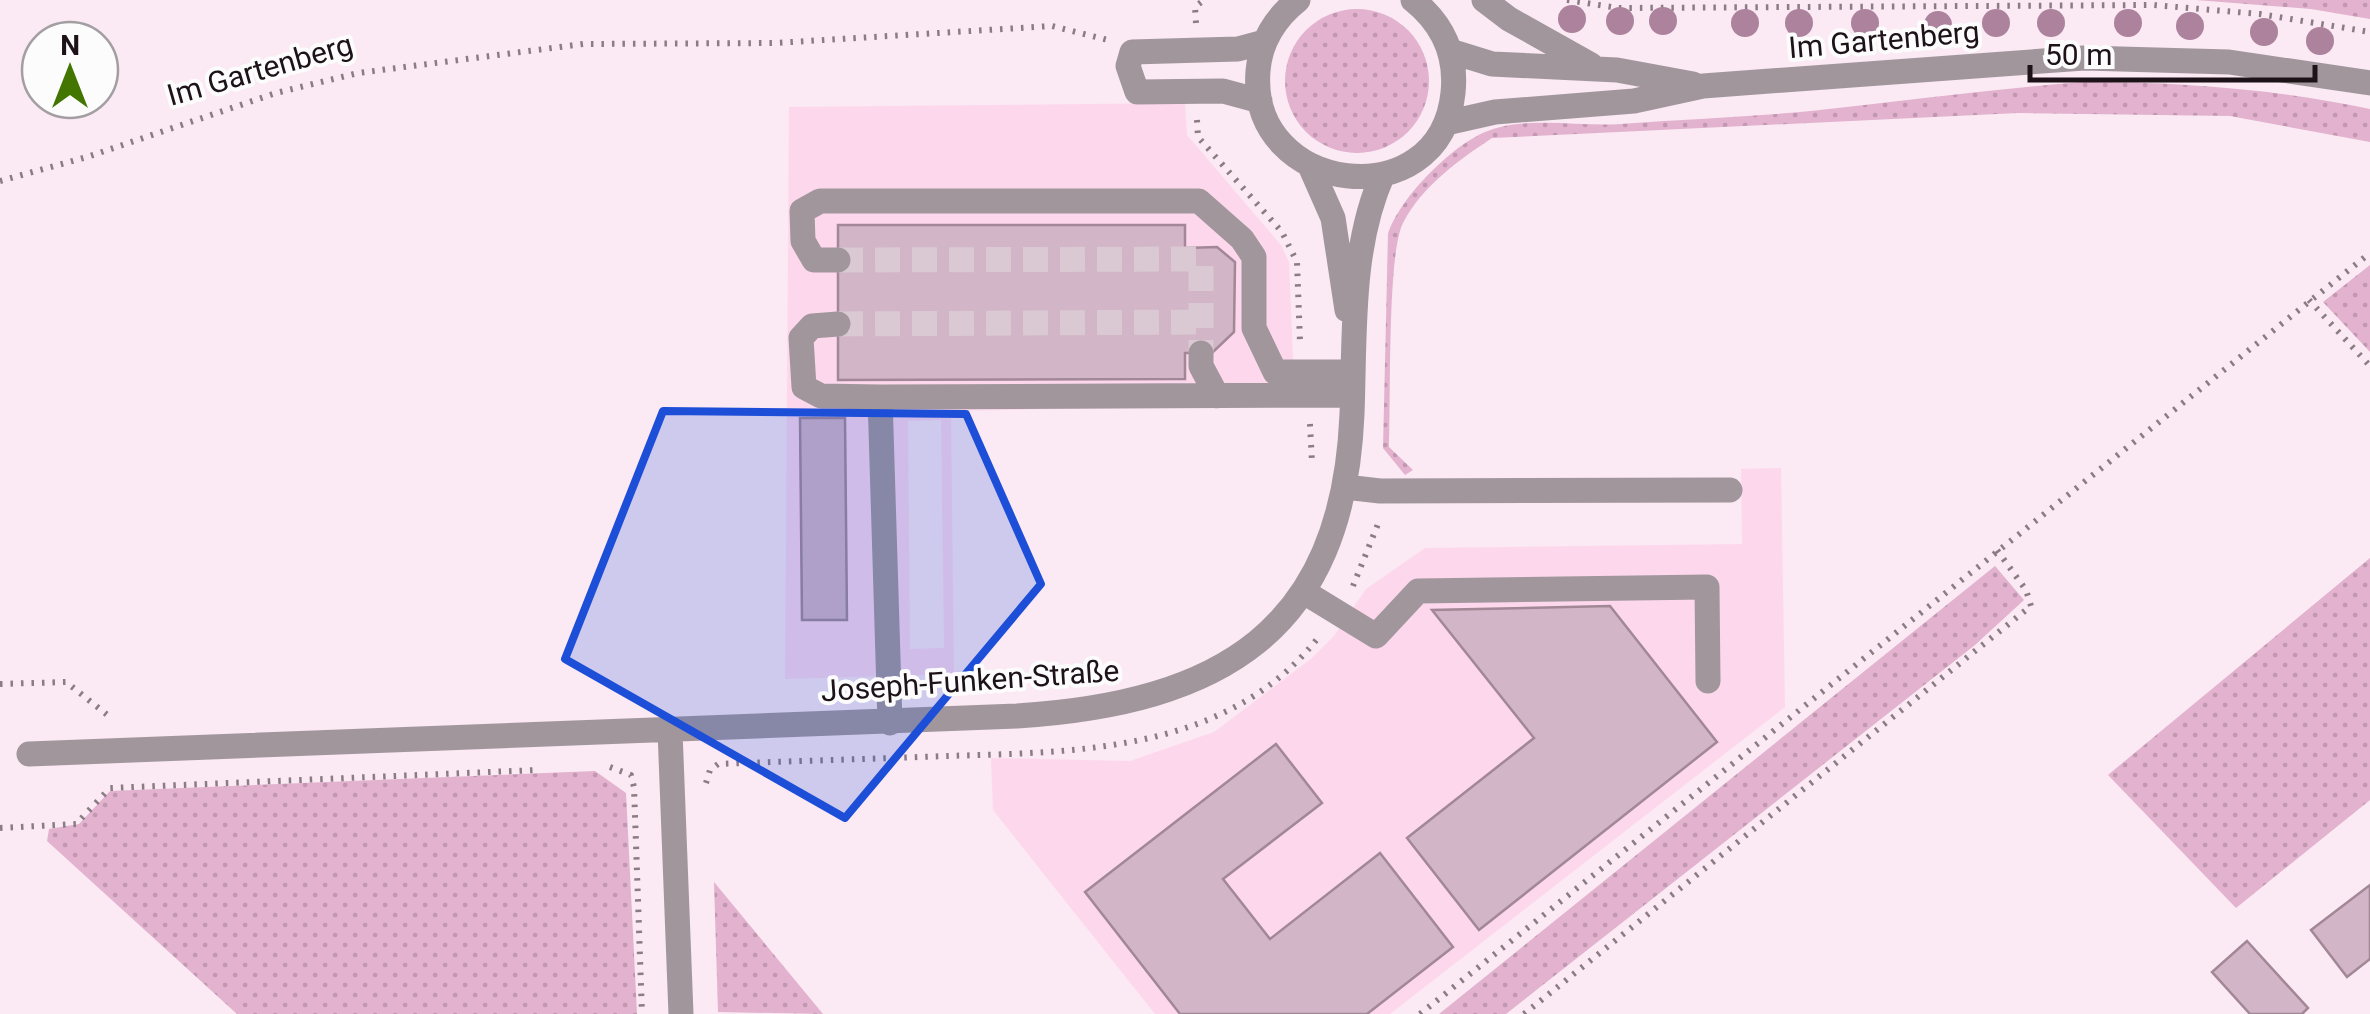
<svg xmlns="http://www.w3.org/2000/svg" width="2370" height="1014" font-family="Roboto,sans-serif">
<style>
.built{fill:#fdd8ed;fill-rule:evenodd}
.grass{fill:url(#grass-dots)}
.building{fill:#d2b5c6;stroke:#a28796;stroke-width:2.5}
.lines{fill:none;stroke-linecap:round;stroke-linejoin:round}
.minor-tunnel{stroke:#dac9d2;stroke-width:25;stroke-dasharray:25 12;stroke-linecap:butt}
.path{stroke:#8a7c84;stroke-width:6;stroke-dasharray:2.5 8;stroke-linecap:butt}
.minor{stroke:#a2969d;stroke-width:25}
.tree{fill:#ac829d}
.marked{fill:#1d4ed8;fill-opacity:0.2;stroke:#1d4ed8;stroke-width:8;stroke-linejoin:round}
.labels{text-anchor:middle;stroke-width:8;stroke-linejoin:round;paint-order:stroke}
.street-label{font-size:30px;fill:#1c1218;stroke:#fcfcfc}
</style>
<defs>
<pattern id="grass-dots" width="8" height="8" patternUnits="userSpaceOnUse" patternTransform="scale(2.5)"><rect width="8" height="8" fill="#e2b2ce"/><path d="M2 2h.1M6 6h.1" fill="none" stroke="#c198b0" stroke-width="1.8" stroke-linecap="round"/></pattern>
</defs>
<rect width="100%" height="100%" fill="#fbe9f3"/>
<!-- built -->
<path class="built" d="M1185,103L1187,135L1281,245L1289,262L1295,404L951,411L954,674L785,679L789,107ZM941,420L944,648L910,649L908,421Z
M1781,468L1785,707L1390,1014H1155L993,810L991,758L1130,761L1214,732L1312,658L1334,636L1366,589L1425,548L1742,544L1741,469Z"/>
<!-- grass -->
<path class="grass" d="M2196,0H2370V19L2311,9Z
M1285 81a72 72 0 1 1 144 0a72 72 0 1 1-144 0Z
M2084,82C2182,82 2274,89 2370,109V142L2230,116L2018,113L1492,138C1459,160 1422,186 1403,223C1387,254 1391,403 1389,447L1413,470L1405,475L1383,448L1388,234C1399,199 1450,147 1485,132C1526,115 1578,127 1621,124C1684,119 1748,117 1811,111C1902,101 1992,89 2084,82Z
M2370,265V352L2323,302Z
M2370,558V800L2236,908L2108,775Z
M1995,566L2024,600L1975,645L1506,1014H1439Z
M595,771L626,793L637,1014H237L47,841L49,829L79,824L110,791Z
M714,882L823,1014L718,1012Z"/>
<!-- building -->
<path class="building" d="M838,225H1185V248L1217,247L1235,262L1234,332L1212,353H1185V379L838,380Z
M800,418H845L847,620H802Z
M1610,606L1717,742L1479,930L1407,838L1534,738L1432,610Z
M1276,744L1322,803L1223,879L1270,939L1380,853L1453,947L1367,1014H1180L1085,892Z
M2370,885V959L2347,977L2311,930Z
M2247,941L2308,1008L2302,1014H2250L2212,972Z"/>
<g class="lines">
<!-- minor-tunnel -->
<path class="minor-tunnel" d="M838,260L1201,259V353
M838,324L1201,322"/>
<!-- path -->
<path class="path" d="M1567,0L1618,8L2153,5L2260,14L2370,32
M1196,23L1195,7L1204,0
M1197,120L1198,137L1282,232L1297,262L1300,342
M0,181L87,157L276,93L358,73L583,44L775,43L1052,26L1108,40
M2309,300L2370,366
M1310,424L1312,462
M1353,586L1380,519
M0,684L66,682L110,717
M610,767L631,775L634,787L642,1014
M706,783L710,770L718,764C794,761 870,759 946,756C1081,752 1231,752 1321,634
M0,828L76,824L110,788L537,770
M1420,1014L2370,253
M1524,1014L2031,606L2026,590L1997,550"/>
<!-- minor -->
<path class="minor" d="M1298,0C1276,17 1260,42 1258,71C1248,195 1440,219 1453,93C1457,55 1443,24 1413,0
M1484,0L1509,19L1591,65
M1450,51L1492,64L1617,70L1693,84
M1260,101L1223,91L1137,92L1128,66L1132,52L1238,49L1264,42
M1446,123L1495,112L1634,101L1703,86L2084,58L2229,62L2370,83
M1310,166L1333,218L1347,310
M838,260H814L803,241L802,211L820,201H1199L1242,239L1254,257V328L1275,372H1353
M838,324L812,326L801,338L804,387L821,396L880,397
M1201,353V366L1217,396
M1345,487L1380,491L1730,490
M1304,592L1376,636L1418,591L1707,587L1708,681
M890,723L880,397L1352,395
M670,731L681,1014
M29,754L1017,716C1220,703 1343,632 1352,414C1355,335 1350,247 1383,174"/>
</g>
<!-- trees -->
<g class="tree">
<circle cx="1572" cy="19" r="14"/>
<circle cx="1620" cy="21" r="14"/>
<circle cx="1663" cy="21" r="14"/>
<circle cx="1745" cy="23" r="14"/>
<circle cx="1799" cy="23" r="14"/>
<circle cx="1865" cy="23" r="14"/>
<circle cx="1996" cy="23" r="14"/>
<circle cx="2051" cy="23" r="14"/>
<circle cx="2128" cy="23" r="14"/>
<circle cx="1938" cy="25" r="14"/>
<circle cx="2190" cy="26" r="14"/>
<circle cx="2264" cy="32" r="14"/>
<circle cx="2320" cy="41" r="14"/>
</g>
<!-- marked area -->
<path class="marked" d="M663,411L966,414L1041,584L845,818L565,659Z"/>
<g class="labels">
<!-- street labels -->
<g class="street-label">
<text transform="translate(1884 40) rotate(-5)" y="10">Im Gartenberg</text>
<text transform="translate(260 70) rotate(-16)" y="10">Im Gartenberg</text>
<text transform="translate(970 681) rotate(-4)" y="10">Joseph-Funken-Straße</text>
</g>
</g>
<!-- north arrow -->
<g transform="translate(70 70)"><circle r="48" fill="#fcfcfc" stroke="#a29ea1" stroke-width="2.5"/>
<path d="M0-8L18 38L0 25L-18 38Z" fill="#427600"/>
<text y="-15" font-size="28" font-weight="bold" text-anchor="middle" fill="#1c1218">N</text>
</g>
<!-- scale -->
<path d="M2030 65v15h285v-15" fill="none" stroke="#1c1218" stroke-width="5"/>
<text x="2045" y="65" font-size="30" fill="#1c1218" stroke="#fcfcfc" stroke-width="8" paint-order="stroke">50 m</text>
</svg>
